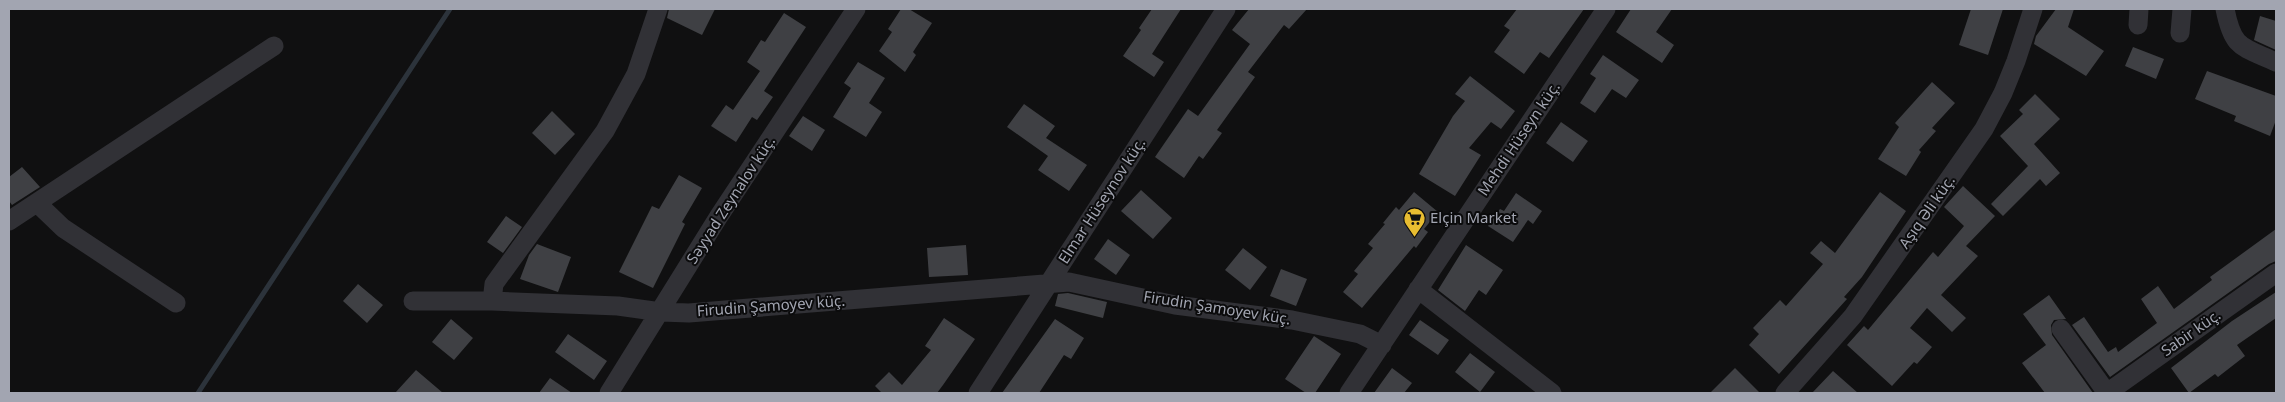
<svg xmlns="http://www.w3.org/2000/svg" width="2285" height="402" font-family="'Noto Sans',sans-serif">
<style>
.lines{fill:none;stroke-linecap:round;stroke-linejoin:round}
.stream{stroke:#2c333b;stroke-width:5}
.building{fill:#3f4044}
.minor{stroke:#313136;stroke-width:19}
.labels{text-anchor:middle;stroke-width:4;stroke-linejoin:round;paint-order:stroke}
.street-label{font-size:15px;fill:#a2a5b1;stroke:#0b0b0c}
.poi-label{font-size:15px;fill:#a2a5b1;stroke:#0b0b0c;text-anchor:start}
</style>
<rect width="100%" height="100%" fill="#101011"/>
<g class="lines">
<!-- stream -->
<path class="stream" d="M198,393L450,9"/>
</g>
<!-- building -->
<path class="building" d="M669,9H715L702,35L667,18Z
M901,9H909L932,23L913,52L916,55L905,72L879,51L892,32L888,29Z
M1152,9H1181L1152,54L1164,62L1154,77L1123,56L1141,30L1139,28Z
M1249,9H1307L1289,29L1284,25L1248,72L1255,77L1217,130L1222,133L1203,159L1199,156L1184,178L1155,157L1188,109L1198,116L1250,44L1232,30Z
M1517,9H1584L1549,58L1540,52L1524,74L1494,52L1510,30L1504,26Z
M1631,9H1672L1656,32L1674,45L1662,63L1616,32Z
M1971,9H2003L1988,55L1959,45Z
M2056,9H2074L2068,27L2104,51L2086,76L2034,44L2036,36Z
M784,13L806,27L764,91L773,97L757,120L752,117L736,142L711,126L726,105L733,110L760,71L747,62L761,40L765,42Z
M2260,16L2276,21V50L2254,40Z
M2133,47L2164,59L2156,79L2125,66Z
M1603,55L1639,80L1626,98L1612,89L1595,113L1580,103L1596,78L1590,74Z
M858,62L885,78L869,103L882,112L866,137L833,117L851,88L844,83Z
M2207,71L2276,96V120L2270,136L2234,121L2236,116L2195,99Z
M1470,76L1515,111L1501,129L1491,122L1469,148L1481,155L1455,196L1419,174L1453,116L1465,101L1455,94Z
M1932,82L1955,103L1932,128L1936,131L1919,150L1921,152L1906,176L1878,159L1899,127L1895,123Z
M2035,94L2060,119L2034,144L2060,173L2046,186L2040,179L2003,216L1991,204L2028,166L2000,136L2023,114L2019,110Z
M1024,104L1055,126L1046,138L1087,165L1069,191L1038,170L1048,156L1007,127Z
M552,111L575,134L555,155L532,133Z
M803,116L825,130L812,151L789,136Z
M1561,122L1588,141L1573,162L1546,143Z
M22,167L40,187L12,205L9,201V177Z
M679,175L702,188L682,222L685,224L653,288L619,272L652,206L659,209Z
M1963,186L1995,216L1966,246L1978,256L1941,295L1966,318L1952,332L1927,308L1910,328L1932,347L1917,364L1914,362L1892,386L1847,345L1864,326L1868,330L1933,252L1938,257L1964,226L1944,207Z
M1141,190L1172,218L1153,239L1121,211Z
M1414,192L1438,212L1424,229L1428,232L1416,248L1414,246L1362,308L1343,292L1358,274L1354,271L1373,248L1368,244L1385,224L1383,223L1396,207L1399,210Z
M1880,192L1906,211L1862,277L1844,297L1847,299L1779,374L1749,345L1759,334L1753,328L1780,300L1786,306L1823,264L1810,253L1821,241L1835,253Z
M1516,193L1542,211L1533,224L1528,220L1513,242L1488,226L1500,209L1504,211Z
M506,216L522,227L503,253L487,242Z
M2276,229V261L2269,264L2110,377L2072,325L2084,317L2108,352L2116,347L2118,352L2157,323L2141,299L2158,286L2174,309L2212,280L2210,277Z
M1108,239L1130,255L1116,275L1094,259Z
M537,244L571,257L558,292L520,279L529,255Z
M966,245L968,275L929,277L927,248Z
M1466,245L1503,270L1486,295L1479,290L1465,311L1438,290Z
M1243,248L1267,267L1250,290L1225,270Z
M1281,269L1307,279L1296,306L1270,296Z
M358,284L383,305L367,323L343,301Z
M2276,292V318L2237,345L2245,356L2218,377L2215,374L2189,393L2171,368L2232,321Z
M1068,293L1107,302L1103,318L1055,306L1058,294Z
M2049,295L2066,319L2054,320L2051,325L2052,335L2093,393H2045L2022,363L2046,345L2023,314Z
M944,318L975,339L943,385L937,393H882L875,386L889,372L902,385L931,350L925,346Z
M451,319L473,338L454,360L432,342Z
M1055,319L1084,338L1071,359L1064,355L1039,393H1002Z
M1420,320L1449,340L1438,355L1409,335Z
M568,334L607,361L594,380L555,352Z
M1314,336L1341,354L1315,393H1306L1285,379Z
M1470,353L1495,372L1480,392L1455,372Z
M1392,368L1412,383L1404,393H1374Z
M1735,368L1760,393H1710Z
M416,370L443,393H395Z
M1833,371L1858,393H1812Z
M550,378L572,393H539Z"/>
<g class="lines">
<!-- minor -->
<path class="minor" d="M658,9L636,74L605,131L494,284L492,301L618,306L661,312L689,313L1069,282L1175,305L1292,320L1360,334L1382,345
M2225,9C2233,49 2241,46 2276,62
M2138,25L2139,9
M2180,33L2182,9
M37,203L63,228L176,303
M9,221L274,46
M1418,289L1552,393
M413,301H492
M2061,329L2107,393L2276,273
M609,393L719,216L856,9
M978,393L1226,9
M1349,393L1606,9
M1785,393L1853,316L1984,129L2003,93L2016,61L2033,9"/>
</g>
<!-- icons -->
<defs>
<symbol id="supermarket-pin" viewBox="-11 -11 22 30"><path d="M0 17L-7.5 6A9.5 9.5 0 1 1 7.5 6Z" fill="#e8bd31" stroke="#0b0b0c"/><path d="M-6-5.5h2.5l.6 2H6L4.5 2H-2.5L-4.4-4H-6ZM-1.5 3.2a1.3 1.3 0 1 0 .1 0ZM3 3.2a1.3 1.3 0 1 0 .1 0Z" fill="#111"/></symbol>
</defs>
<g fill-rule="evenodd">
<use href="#supermarket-pin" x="1402" y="206" width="25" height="34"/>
</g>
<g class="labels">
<!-- street labels -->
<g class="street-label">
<text transform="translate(1519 139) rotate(-56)" y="5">Mehdi Hüseyn küç.</text>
<text transform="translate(731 200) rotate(-57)" y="5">Səyyad Zeynalov küç.</text>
<text transform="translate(1102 201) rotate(-57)" y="5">Elmar Hüseynov küç.</text>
<text transform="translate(1927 212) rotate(-55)" y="5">Aşıq Əli küç.</text>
<text transform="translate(771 306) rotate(-4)" y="5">Firudin Şamoyev küç.</text>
<text transform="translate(1217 308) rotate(9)" y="5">Firudin Şamoyev küç.</text>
<text transform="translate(2191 333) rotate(-35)" y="5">Sabir küç.</text>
</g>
<!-- poi labels -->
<g class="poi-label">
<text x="1430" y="223">Elçin Market</text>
</g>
</g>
<!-- border -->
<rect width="2285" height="402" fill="none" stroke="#a2a5b1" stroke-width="20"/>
</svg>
